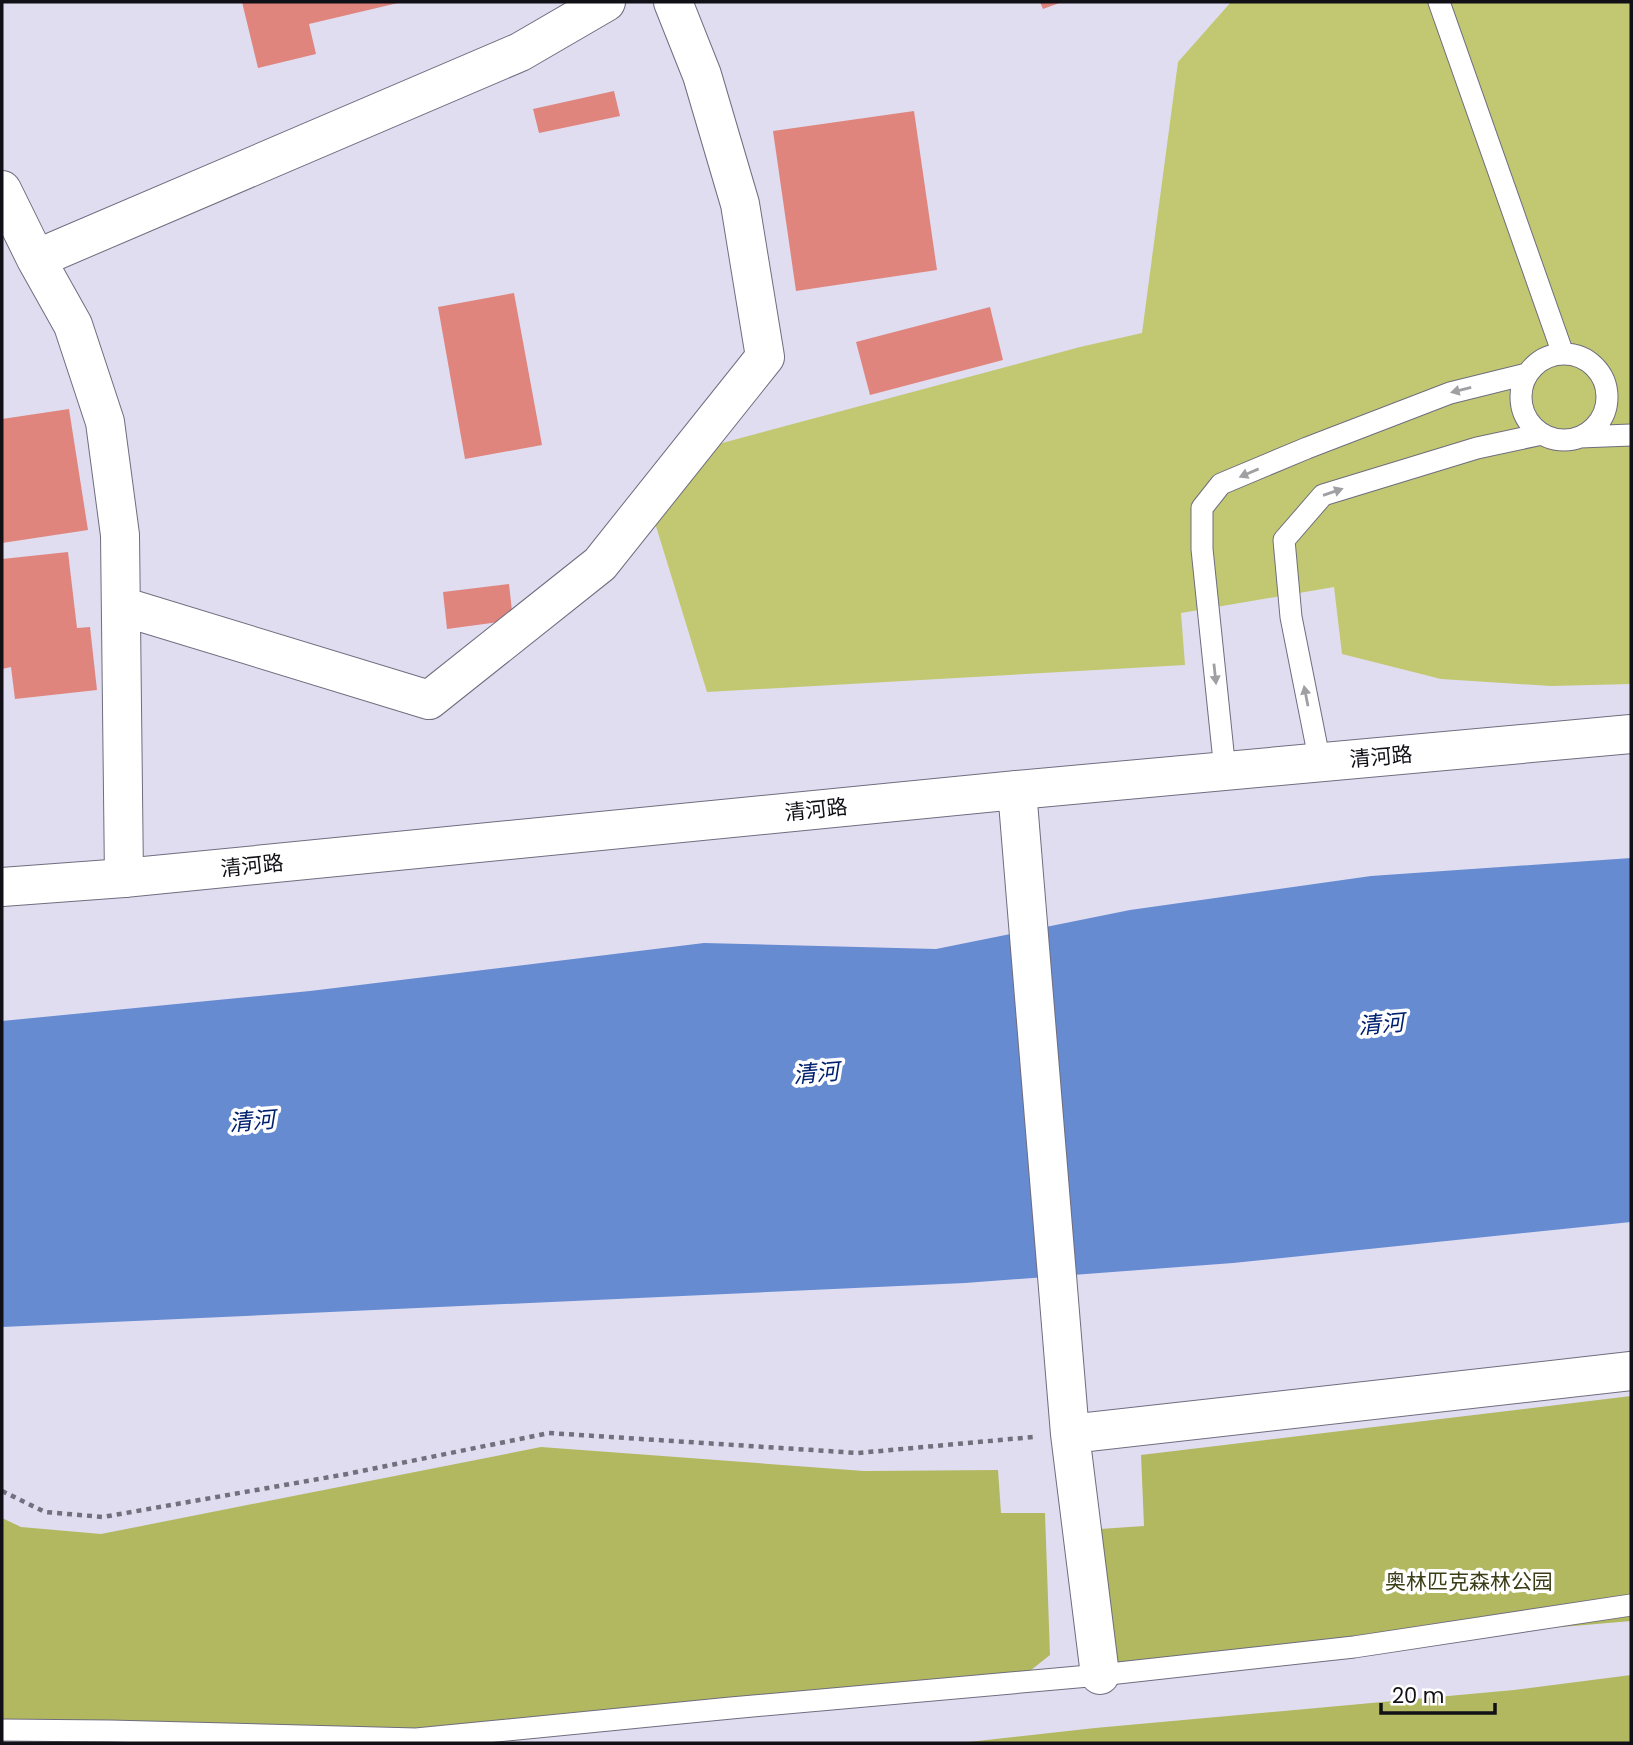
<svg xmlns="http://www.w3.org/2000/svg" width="1633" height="1745" font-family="Poppins,'Noto Sans SC',sans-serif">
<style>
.green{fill:#c2c871}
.forest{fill:#b2b860}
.water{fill:#668bd1}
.building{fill:#df857d}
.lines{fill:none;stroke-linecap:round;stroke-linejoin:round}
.service-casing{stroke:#6f6d7e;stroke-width:23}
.minor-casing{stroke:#6f6d7e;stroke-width:40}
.tertiary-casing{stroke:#6f6d7e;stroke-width:40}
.path{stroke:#72707d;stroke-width:4.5;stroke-dasharray:5 5;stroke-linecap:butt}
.service{stroke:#fff;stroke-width:21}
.minor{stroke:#fff;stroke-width:38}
.tertiary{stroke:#fff;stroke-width:38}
.oneway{fill:#a09fa2}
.labels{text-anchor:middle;stroke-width:7;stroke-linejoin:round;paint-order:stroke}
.street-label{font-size:21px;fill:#111016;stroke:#fff}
.park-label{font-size:21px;fill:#3b3d17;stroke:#fff}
.water-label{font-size:23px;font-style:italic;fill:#002070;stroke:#fff}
</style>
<rect width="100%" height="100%" fill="#e0ddf1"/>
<!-- green -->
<path class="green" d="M1231,2H1631V684L1551,686L1441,679L1342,654L1334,587L1181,613L1185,665L707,692L647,497L674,456L1080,347L1142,333L1178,62Z"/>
<!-- forest -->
<path class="forest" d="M1631,1396V1621L1115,1666L1100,1529L1144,1526L1141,1455Z
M541,1447L864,1471L998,1470L1001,1513H1045L1050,1655L1002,1693L474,1743H135L2,1739V1518L21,1527L101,1534Z
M1631,1675V1743H959L1095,1728L1514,1690Z"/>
<!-- water -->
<path class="water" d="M1631,858V1222L1233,1263L965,1283L2,1327V1021L310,991L704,943L936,949L1130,910L1371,876Z"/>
<!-- building -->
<path class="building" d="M242,2H398V3L309,24L316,54L258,68Z
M1040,2H1062L1043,9Z
M614,91L620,116L539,133L533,109Z
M914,111L937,270L796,291L773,131Z
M514,293L542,445L465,459L438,307Z
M990,307L1003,360L870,395L856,342Z
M69,409L88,530L2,543V419Z
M68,552L77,628L90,627L97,690L15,699L11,667L2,669V559Z
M509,584L513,620L447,629L443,592Z"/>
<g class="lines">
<defs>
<path id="service" d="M1439,2L1563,354
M1521 397a43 43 0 1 1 86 0a43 43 0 1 1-86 0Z
M1580,437L1631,435
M1320,763L1291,617L1284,540L1323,495L1477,448L1542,434
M1225,771L1202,549V508L1221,484L1307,448L1450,393L1527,374
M2,1730L110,1731L416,1739L731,1708L1100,1675L1354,1647L1631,1605"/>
<path id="minor" d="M2,190L36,259L73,325L105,422L120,535L124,878
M36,259L520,52L606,2
M121,606L429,700L600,564L765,357L740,204L702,75L673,2
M1017,790L1070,1434L1100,1675
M1070,1434L1631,1371"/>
<path id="tertiary" d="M2,887L124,878L1017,790L1631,734"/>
</defs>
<!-- service casing -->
<use href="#service" class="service-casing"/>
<!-- minor casing -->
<use href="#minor" class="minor-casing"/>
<!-- tertiary casing -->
<use href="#tertiary" class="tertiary-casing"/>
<!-- path -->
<path class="path" d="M2,1491L45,1512L103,1517L347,1474L549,1433L858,1453L1033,1437"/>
<!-- service -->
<use href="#service" class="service"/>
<!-- minor -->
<use href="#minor" class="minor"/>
<!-- tertiary -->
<use href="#tertiary" class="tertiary"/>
</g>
<!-- one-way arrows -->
<defs><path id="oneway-solid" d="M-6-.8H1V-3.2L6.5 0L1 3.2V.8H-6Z" transform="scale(1.75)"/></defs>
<g class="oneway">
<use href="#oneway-solid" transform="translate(1461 390) rotate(166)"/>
<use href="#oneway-solid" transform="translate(1249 473) rotate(157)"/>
<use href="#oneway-solid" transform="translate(1333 492) rotate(-19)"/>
<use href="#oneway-solid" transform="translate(1215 674) rotate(84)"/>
<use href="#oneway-solid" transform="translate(1306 696) rotate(-101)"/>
</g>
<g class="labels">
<!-- street labels -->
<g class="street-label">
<text transform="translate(1381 757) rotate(-5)" y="7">清河路</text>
<text transform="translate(816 810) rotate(-6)" y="7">清河路</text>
<text transform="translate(252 866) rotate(-6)" y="7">清河路</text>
</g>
<!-- park labels -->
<g class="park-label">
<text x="1469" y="1589">奥林匹克森林公园</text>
</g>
<!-- water labels -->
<g class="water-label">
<text transform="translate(1381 1024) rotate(-5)" y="8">清河</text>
<text transform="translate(816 1073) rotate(-5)" y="8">清河</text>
<text transform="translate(252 1121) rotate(-5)" y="8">清河</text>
</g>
</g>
<!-- border -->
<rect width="1633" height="1745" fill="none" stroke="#111016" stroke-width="7"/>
<!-- scale -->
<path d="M1381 1703v10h114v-10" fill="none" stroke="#111016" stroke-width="3.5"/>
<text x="1392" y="1703" font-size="21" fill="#111016" stroke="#ffffff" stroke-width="5" paint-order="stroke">20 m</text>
</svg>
